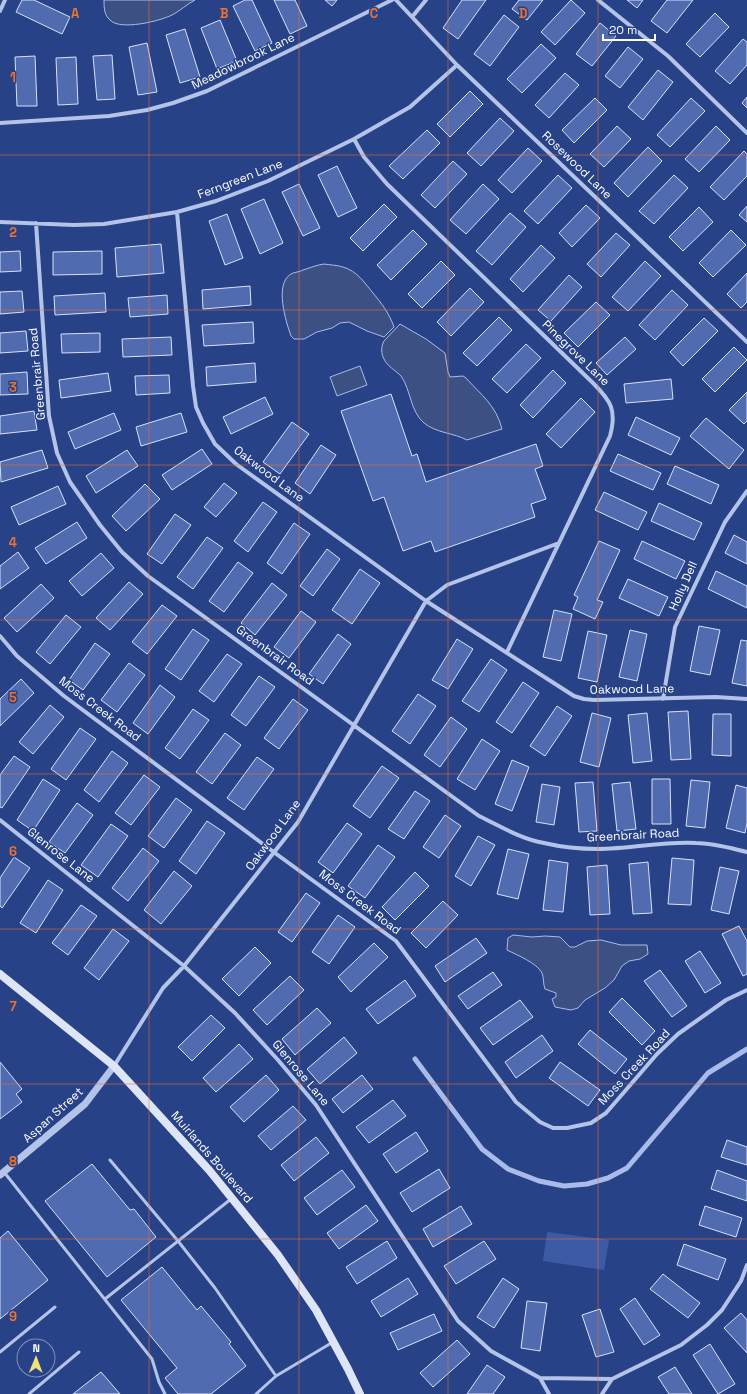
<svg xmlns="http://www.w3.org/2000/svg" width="747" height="1394" font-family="'Space Grotesk',sans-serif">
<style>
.green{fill:#3c5ba4}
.water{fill:#3d5083;stroke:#a9bce9}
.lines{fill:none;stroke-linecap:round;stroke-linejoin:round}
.stream{stroke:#a9bce9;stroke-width:5}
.building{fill:#506baf;stroke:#d8e1f7}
.service{stroke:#b4c3e8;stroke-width:3}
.minor{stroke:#b4c3e8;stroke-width:4}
.tertiary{stroke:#b4c3e8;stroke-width:7}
.secondary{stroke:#dee5f7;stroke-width:8}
.grid{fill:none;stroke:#eb7230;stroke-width:1;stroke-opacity:0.55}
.labels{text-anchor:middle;stroke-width:3;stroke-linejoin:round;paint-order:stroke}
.street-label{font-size:12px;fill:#fff;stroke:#284288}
.grid-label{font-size:13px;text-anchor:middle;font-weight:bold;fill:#eb7230;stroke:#284288;stroke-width:3;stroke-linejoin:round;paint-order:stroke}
</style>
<rect width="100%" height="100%" fill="#284288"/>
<!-- green -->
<path class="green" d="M547,1232L609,1240L604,1270L543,1261Z"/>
<!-- water -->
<path class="water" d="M104,0H195C187,4 180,11 172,15C160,21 120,31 110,20C104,15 104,7 104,0Z
M324,264C330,265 337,265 343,267C357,271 364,282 373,293C382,304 389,313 394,327L384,337L367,331L349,322L340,323L332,328L317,332L304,339H294L291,336C286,322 274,284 291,274C294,272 300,272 303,270C310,268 316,265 324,264Z
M400,324L426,339L445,353L448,372L450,377L463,376L466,378C481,395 496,405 502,429L467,440C454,433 436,433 424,423C410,411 411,390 401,376C395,370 387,366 384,359C381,354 381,346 384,341Z
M360,366L367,385L337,396L330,377Z
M513,935L532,937L545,936L560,937L570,947H575L587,941L601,940L621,945H647L648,954L640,959L629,961L622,966L614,980L605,988L585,1000L578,1008L571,1010L555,1007L552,999L556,997V993L545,989C543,984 544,978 542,973C537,963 517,955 507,950L508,938Z"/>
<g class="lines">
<!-- stream -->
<path class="stream" d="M415,1059L482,1149L508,1169L539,1181L564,1186L587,1184L608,1178L627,1168L708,1073L747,1049"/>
</g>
<!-- building -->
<path class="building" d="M22,0H34L70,17L62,34L16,12Z
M245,0H252L272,43L255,51L233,6Z
M274,0H295L307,26L290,34Z
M325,0H337L332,6Z
M462,0H486L458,39L443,28Z
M519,0H543L527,20L512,9Z
M571,0L585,13L555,45L541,32Z
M627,0H643L637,8Z
M667,0H693L667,33L651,21Z
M715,13L729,27L700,57L686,44Z
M504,15L519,27L490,66L474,54Z
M220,20L237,61L217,69L201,28Z
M600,23L616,36L592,66L576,54Z
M185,29L200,77L180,83L166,35Z
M743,39L747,42V65L730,84L715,71Z
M147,43L157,92L138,95L129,47Z
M541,44L556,58L522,93L507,79Z
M628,47L643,59L620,88L605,76Z
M112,55L115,99L97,100L93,56Z
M35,56L37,106H17L15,57Z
M76,57L78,104L58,105L56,58Z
M658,70L673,82L643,120L628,107Z
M565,73L579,85L549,118L535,105Z
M470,91L483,104L450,137L437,124Z
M747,97V108L742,103Z
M595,98L607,110L574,143L562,130Z
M691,98L705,111L670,147L657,135Z
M500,118L514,131L481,166L467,153Z
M617,126L631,139L604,167L590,154Z
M716,126L730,140L699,172L685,159Z
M427,130L440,143L403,179L389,166Z
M648,147L662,161L628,197L614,183Z
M528,148L542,161L512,193L498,180Z
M744,151L747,154V176L724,200L710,187Z
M453,161L467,174L435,208L421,195Z
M337,166L357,208L338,217L318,175Z
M558,175L572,188L538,224L524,211Z
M674,175L688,188L654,224L639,211Z
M299,184L320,228L303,236L282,192Z
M483,184L499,199L466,234L450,220Z
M264,199L283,243L260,254L241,209Z
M384,204L397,217L363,251L350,238Z
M586,205L600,218L572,247L559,233Z
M747,206V222L739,215Z
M699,207L713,222L683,251L669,237Z
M510,213L526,227L492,265L476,251Z
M227,214L243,258L225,265L209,221Z
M413,230L427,244L391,280L377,265Z
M731,230L746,245L713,277L699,263Z
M616,233L630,245L601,277L587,264Z
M161,244L164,273L117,277L115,248Z
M541,245L555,258L523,292L510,279Z
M20,251L21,271L0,272V252Z
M102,251V274L53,275V252Z
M441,261L455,275L422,308L408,294Z
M645,261L661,276L628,311L612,297Z
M747,273V302L741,308L727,294Z
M569,275L582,287L551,321L538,310Z
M250,286L251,305L203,309L202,290Z
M470,288L484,302L451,336L437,322Z
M672,290L688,305L655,340L639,325Z
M22,291L24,312L0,314V292Z
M105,293L106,312L55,315L54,296Z
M167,295L168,314L130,317L128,298Z
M596,302L610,315L578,347L564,333Z
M499,317L512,330L477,366L463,353Z
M704,318L718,331L683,366L670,352Z
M253,322L254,343L204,346L202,325Z
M26,331L28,351L0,353V333Z
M100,333V352L62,353L61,334Z
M171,337L172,355L123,357L122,339Z
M625,337L636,349L607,375L596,363Z
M526,344L541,358L507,393L492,379Z
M734,347L747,360L715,392L702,379Z
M255,363L256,382L207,386L206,367Z
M553,370L566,383L533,418L520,405Z
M27,372L28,394L0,395V374Z
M108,373L111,391L61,398L59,380Z
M169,375L170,393L136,395L135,376Z
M671,379L673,399L626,403L624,384Z
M747,392V421L744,424L729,410Z
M391,394L412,456L417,454L426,482L536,444L543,466L535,469L546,499L531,504L535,517L435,552L431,541L403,551L384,497L373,501L341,411Z
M265,397L273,414L231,434L223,417Z
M581,398L595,412L561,448L546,434Z
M34,411L37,430L0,434V416Z
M114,413L121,430L75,449L68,432Z
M181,413L187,432L141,446L136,427Z
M636,417L680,438L671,455L628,435Z
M706,418L744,450L729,469L690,436Z
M292,422L309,434L280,474L263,462Z
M321,445L336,455L310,494L295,483Z
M202,449L212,464L172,490L162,475Z
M42,450L48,468L1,482L0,462Z
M127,450L138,466L96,493L86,476Z
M618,454L661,473L653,490L610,471Z
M675,466L719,485L711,504L667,484Z
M224,483L237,493L216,517L204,507Z
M145,484L160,499L126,531L112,516Z
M58,486L66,504L19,525L11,507Z
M604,492L647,512L638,530L595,510Z
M263,502L277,512L248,552L234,541Z
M659,503L702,523L694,540L651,521Z
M175,514L191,525L162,564L147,554Z
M77,522L87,538L46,564L35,548Z
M294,523L310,534L282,574L267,563Z
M734,535L747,542V564L725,553Z
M207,537L223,548L193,589L177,577Z
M599,541L620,550L597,600L603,602L595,619L573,609L578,597L574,595Z
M642,541L685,561L676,579L634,559Z
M327,549L340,559L313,596L300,586Z
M18,552L29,568L0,589V566Z
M101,553L114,568L82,596L69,581Z
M238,562L253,573L224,612L209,601Z
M360,569L380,583L352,624L332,610Z
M716,571L747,586V608L708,589Z
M628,579L668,597L659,616L619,598Z
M129,582L143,594L110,630L96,618Z
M272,583L287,595L255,635L241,623Z
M41,584L54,598L17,632L4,618Z
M162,605L177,616L147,654L132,642Z
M554,610L572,614L561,661L543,657Z
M301,611L316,622L289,658L274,647Z
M66,615L81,627L50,664L36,652Z
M699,626L720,630L710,675L690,671Z
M193,629L209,640L181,680L165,669Z
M630,630L647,634L637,681L619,677Z
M588,631L607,635L597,682L578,678Z
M338,634L351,644L323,684L309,674Z
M457,639L473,649L448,689L432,680Z
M741,640L747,641V686L732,683Z
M95,643L110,654L83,690L69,680Z
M227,654L242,664L214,702L199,691Z
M491,659L507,670L479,712L462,701Z
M129,663L145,675L117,712L101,700Z
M259,676L275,687L246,726L231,715Z
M21,679L34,693L0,726V699Z
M523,682L539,693L512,733L496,722Z
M160,685L175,697L148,734L133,723Z
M418,694L436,706L410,744L392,731Z
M293,699L308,710L279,749L264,738Z
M50,705L64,717L33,754L19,742Z
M557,706L572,716L545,756L530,746Z
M193,709L209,720L180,759L165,748Z
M688,711L691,759L671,760L668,712Z
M592,713L611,718L599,767L580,762Z
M647,713L652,761L633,763L628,715Z
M713,714H731V756L712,755Z
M451,717L467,729L440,767L424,755Z
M80,728L96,739L66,780L51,769Z
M225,733L241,745L212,784L196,772Z
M482,739L500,751L475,790L457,779Z
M112,751L128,763L99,802L84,790Z
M14,756L30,767L2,808L0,807V775Z
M257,757L274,769L244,810L227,798Z
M512,760L529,767L512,811L495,804Z
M382,766L399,778L370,818L353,806Z
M144,775L160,787L131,825L115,813Z
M43,779L60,790L33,831L17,820Z
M652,779H670L671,824H652Z
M691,780L710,782L705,828L686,826Z
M593,782L597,831L579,832L575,783Z
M630,782L636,829L617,831L612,784Z
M542,784L560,787L554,825L536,822Z
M736,785L747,788V823L745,833L726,828Z
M415,791L430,801L404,839L388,829Z
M176,798L192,810L164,848L148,836Z
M77,803L93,815L65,853L49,842Z
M445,815L461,826L439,858L423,847Z
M207,821L225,833L196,874L179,861Z
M347,823L362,834L333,873L318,862Z
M111,824L128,836L98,877L81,865Z
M478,836L495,845L471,886L455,876Z
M378,845L395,857L365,898L348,886Z
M143,848L159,861L128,901L112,888Z
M508,849L529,854L518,899L497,894Z
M14,857L30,868L2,908L0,906V878Z
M672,858L694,860L691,905L668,904Z
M549,860L568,863L563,912L543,910Z
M648,862L652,913L633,914L629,864Z
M607,865L610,914L590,915L587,867Z
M720,867L739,871L729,914L711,910Z
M174,871L192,886L161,924L144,910Z
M415,872L429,886L395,920L382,907Z
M48,880L63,890L36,933L20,923Z
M306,893L320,903L292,942L278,932Z
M443,901L458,915L426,948L411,933Z
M81,905L97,916L68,955L52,943Z
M338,915L355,927L329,964L312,952Z
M739,926L747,941V974L743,976L722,934Z
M113,929L129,941L99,980L84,968Z
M476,938L487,953L445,982L435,966Z
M374,943L388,957L351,992L338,977Z
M255,947L271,963L239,996L222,979Z
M700,951L721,983L705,993L685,961Z
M660,970L687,1006L672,1017L644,981Z
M493,972L502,985L468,1009L458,996Z
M290,976L304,990L267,1025L253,1010Z
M405,980L416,996L378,1024L366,1009Z
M622,998L655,1031L642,1045L609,1012Z
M520,1000L533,1017L493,1045L480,1028Z
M317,1008L331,1023L295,1055L282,1039Z
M211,1015L225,1028L192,1061L178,1047Z
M590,1030L627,1059L615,1074L578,1044Z
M542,1035L553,1051L516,1078L505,1062Z
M344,1037L357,1053L320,1084L307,1069Z
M239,1044L253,1059L216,1092L203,1078Z
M0,1062L22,1089L16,1094L22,1102L0,1119Z
M560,1062L600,1090L588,1106L549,1078Z
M266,1075L279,1090L244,1122L230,1107Z
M362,1075L373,1089L343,1113L332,1099Z
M393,1100L406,1116L369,1143L356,1127Z
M293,1106L306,1120L271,1150L258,1136Z
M416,1132L428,1151L396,1173L383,1154Z
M316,1137L329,1153L294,1181L281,1165Z
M727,1140L747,1147V1165L721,1157Z
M92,1164L130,1210L134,1209L156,1237L107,1277L45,1201Z
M439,1169L450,1188L412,1212L400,1193Z
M342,1170L355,1187L317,1215L304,1198Z
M717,1170L747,1181V1201L711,1189Z
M366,1205L378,1221L339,1249L327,1233Z
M461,1206L472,1224L433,1247L423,1229Z
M705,1206L742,1218L736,1237L699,1225Z
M8,1231L48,1280L0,1319V1238Z
M387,1241L397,1258L357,1284L346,1267Z
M484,1241L496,1259L456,1284L444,1266Z
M684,1244L726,1259L718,1280L677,1265Z
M162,1267L197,1310L201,1306L231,1342L229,1344L246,1366L211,1394H178L165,1378L177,1368L121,1300Z
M663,1274L700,1303L688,1318L650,1289Z
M408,1278L418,1294L381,1317L371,1301Z
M503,1278L519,1289L494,1328L477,1317Z
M635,1298L660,1335L644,1345L620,1309Z
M527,1301L547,1303L540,1351L521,1348Z
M600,1309L614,1352L596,1357L582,1315Z
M741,1313L747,1320V1353L724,1328Z
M434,1314L442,1331L398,1350L390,1333Z
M457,1340L470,1354L433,1387L420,1373Z
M710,1344L735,1384L718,1394L693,1355Z
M487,1365L505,1377L493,1394H467Z
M675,1367L692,1394H669L658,1377Z
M101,1372L120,1394H73Z"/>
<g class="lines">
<!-- service -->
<path class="service" d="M110,1160L178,1241L215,1288L276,1376L256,1394
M4,1172L152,1359L159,1382L165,1394
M105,1299L231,1199
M0,1352L55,1307
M276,1376L333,1342
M29,1394L79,1352"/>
<!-- minor -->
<path class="minor" d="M396,0L457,65L747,342
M598,0L668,56L747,133
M0,11L5,0
M412,17L426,0
M0,123L109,116L147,110L173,103L207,91L392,0
M354,139L364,157L387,184L593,383C611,401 617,410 610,436L507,652
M177,212L193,386L196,407L203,423L215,444L236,464L426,601L574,696L584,699L594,700L716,697L747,699
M0,222L74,225L104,224L177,212L216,201L268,181L354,139L410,107L457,65
M36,223L49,416L57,453L70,482L100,525L122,552L148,576L479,816C500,826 521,839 544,843C561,847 581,849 598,849C631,849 663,841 696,843C713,843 730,848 747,852
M0,636L17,656L64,696L275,853L396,941L516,1102L540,1122L553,1128H567L591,1123L606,1113L657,1054L678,1034L726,1000L747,990
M663,699L675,627L725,522L747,491
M0,820L184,966L235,1013L278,1060L316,1105L458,1321L491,1351L540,1378
M114,1066L163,988L184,966L298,822L426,601L447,585L559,543
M549,1394L540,1378L612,1379L681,1345L707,1325L722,1310L741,1281L747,1265
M602,1394L612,1379"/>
<!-- tertiary -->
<path class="tertiary" d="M0,1175L85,1104L114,1066"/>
<!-- secondary -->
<path class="secondary" d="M0,974L114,1066L209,1170L278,1255L316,1310L348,1369L360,1394"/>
</g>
<!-- grid -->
<path class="grid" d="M149,0V1394M299,0V1394M448,0V1394M598,0V1394M0,155H747M0,310H747M0,465H747M0,620H747M0,774H747M0,929H747M0,1084H747M0,1239H747"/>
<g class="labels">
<!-- street labels -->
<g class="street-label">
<text transform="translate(243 61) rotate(-26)" y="4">Meadowbrook Lane</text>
<text transform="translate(577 165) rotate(44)" y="4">Rosewood Lane</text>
<text transform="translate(240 179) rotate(-21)" y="4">Ferngreen Lane</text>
<text transform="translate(576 353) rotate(44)" y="4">Pinegrove Lane</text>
<text transform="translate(37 374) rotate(-95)" y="4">Greenbrair Road</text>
<text transform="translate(269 474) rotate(37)" y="4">Oakwood Lane</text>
<text transform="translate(683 586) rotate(-66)" y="4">Holly Dell</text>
<text transform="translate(275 655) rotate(36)" y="4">Greenbrair Road</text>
<text transform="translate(632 689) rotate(-1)" y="4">Oakwood Lane</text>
<text transform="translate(100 709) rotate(37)" y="4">Moss Creek Road</text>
<text transform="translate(273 835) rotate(-54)" y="4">Oakwood Lane</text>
<text transform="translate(633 835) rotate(-3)" y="4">Greenbrair Road</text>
<text transform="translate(61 855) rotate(38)" y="4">Glenrose Lane</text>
<text transform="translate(360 902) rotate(37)" y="4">Moss Creek Road</text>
<text transform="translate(634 1067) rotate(-47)" y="4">Moss Creek Road</text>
<text transform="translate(301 1073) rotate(50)" y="4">Glenrose Lane</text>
<text transform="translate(53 1115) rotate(-42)" y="4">Aspan Street</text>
<text transform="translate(212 1157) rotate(49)" y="4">Muirlands Boulevard</text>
</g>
</g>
<g class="grid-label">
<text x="75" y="18">A</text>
<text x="224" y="18">B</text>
<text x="374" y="18">C</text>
<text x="523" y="18">D</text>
<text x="13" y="82">1</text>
<text x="13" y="237">2</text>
<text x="13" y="392">3</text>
<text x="13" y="547">4</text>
<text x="13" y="702">5</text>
<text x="13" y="856">6</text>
<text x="13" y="1011">7</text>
<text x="13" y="1166">8</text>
<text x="13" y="1321">9</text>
</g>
<!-- north arrow -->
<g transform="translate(36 1358) rotate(1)"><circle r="19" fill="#284288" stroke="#7e8eb8"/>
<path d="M0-3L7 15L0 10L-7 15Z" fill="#f0e17a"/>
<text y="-6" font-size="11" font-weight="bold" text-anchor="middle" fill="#ffffff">N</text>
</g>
<!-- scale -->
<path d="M603 34v6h52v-6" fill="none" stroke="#ffffff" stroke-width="2"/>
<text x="609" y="34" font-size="12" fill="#ffffff" stroke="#284288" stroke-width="3" paint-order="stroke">20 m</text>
</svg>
